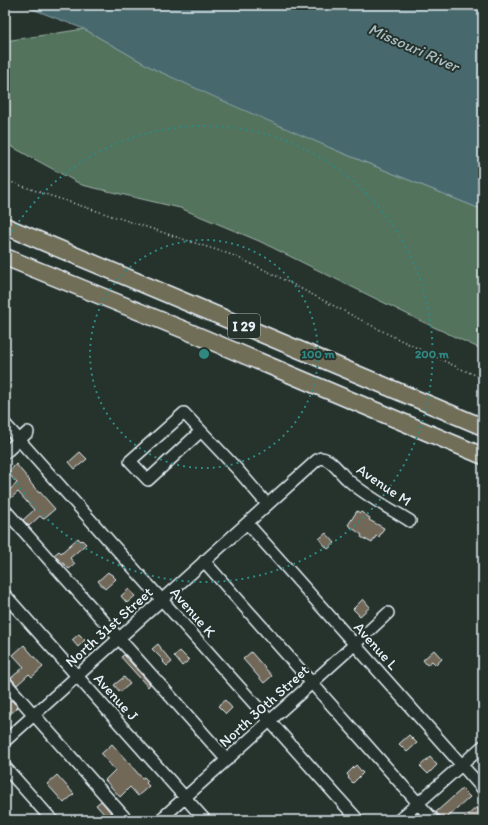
<svg xmlns="http://www.w3.org/2000/svg" width="488" height="825" font-family="Itim,sans-serif">
<style>
.green{fill:#53735c;stroke:#9eb2aa}
.water{fill:#47696d;stroke:#879fa5}
.building{fill:#716859;stroke:#e8f1f8}
.lines{fill:none;stroke-linecap:round;stroke-linejoin:round}
.minor-casing{stroke:#e8f1f8;stroke-width:14}
.highway-casing{stroke:#e8f1f8;stroke-width:19}
.path{stroke:#e8f1f8;stroke-width:1.5;stroke-dasharray:1 3;stroke-linecap:butt}
.minor{stroke:#26332d;stroke-width:11}
.highway{stroke:#716e59;stroke-width:16}
.ring{fill:none;stroke:#308883;stroke-width:2;stroke-dasharray:2 4}
.labels{text-anchor:middle;stroke-width:4;stroke-linejoin:round;paint-order:stroke}
.shield{fill:#26332d;stroke:#aeb8bb;stroke-width:1}
.shield-label{font-size:14px;font-weight:bold;fill:#e8f1f8}
.street-label{font-size:15px;fill:#e8f1f8;stroke:#26332d}
.water-label{font-size:16px;font-style:italic;fill:#a8bbc0;stroke:#26332d}
.centre{fill:#308883;stroke:#26332d;stroke-width:2}
.ring-label{font-size:12px;text-anchor:middle;font-weight:bold;fill:#308883;stroke:#26332d;stroke-width:4;stroke-linejoin:round;paint-order:stroke}
</style>
<rect width="100%" height="100%" fill="#26332d"/>
<filter id="ink" filterUnits="userSpaceOnUse"><feTurbulence type="fractalNoise" baseFrequency=".025" numOctaves="2"/><feDisplacementMap in="SourceGraphic" scale="8" xChannelSelector="R" yChannelSelector="G"/><feConvolveMatrix kernelMatrix="1 2 1 2 8 2 1 2 1" color-interpolation-filters="sRGB"/></filter>
<g filter="url(#ink)">
<!-- green -->
<path class="green" d="M84,29L154,69L340,152L483,210V350L423,322L259,241L180,208L82,185L5,143V41Z"/>
<!-- water -->
<path class="water" d="M22,5H483V210L340,152L232,105L154,69L84,29Z"/>
<!-- building -->
<path class="building" d="M80,452L87,459L75,469L69,462Z
M16,464L30,481H29L39,493L40,492L55,509L43,519L40,516L29,526L23,520L34,510L18,492L5,503V494L17,483L8,473Z
M357,511L360,513L361,512L370,518L369,520L384,528L379,537L376,536L372,543L361,537L362,535L348,525Z
M326,533L335,543L328,549L319,539Z
M78,538L81,541L82,540L86,544L70,558L75,564L69,569L54,555L59,551L61,553Z
M108,572L110,574H111L116,579L105,589L98,581Z
M129,589L135,596L127,603L121,596Z
M363,599L370,607L360,616L353,609Z
M79,634L85,640L78,647L72,640Z
M158,644L161,648V649L172,662L167,666L163,662L164,661L152,649Z
M24,645L43,667L32,677L29,674L17,685L11,678L24,667L13,655Z
M434,650L442,659L436,665L432,661L427,665L423,660Z
M180,651L189,660L182,666L174,656Z
M251,652L272,676L264,683L243,659Z
M124,655L150,684L148,687L121,657Z
M124,677L130,684L120,692L114,685Z
M11,700L18,707L5,719V705Z
M225,700L232,708L226,714L218,706Z
M409,735L417,743L407,752L399,744Z
M112,744L142,778L144,777L148,781L146,783L149,786L138,796L130,787L120,797L105,780L115,770L101,754Z
M430,757L437,765L428,774L420,766Z
M356,765L363,773L353,783L348,778L349,777L347,774Z
M57,775L74,794L64,803L47,784Z
M462,789L470,797L445,820H444L436,812Z
M101,801L117,820H97L104,814L96,805Z
M477,807L483,814V820H462Z"/>
<g class="lines">
<defs>
<path id="minor" d="M5,424L358,820
M201,431L148,480L130,461L184,413L237,469L267,504
M5,453L28,432
M5,510L227,760
M247,523L483,789
M204,561L433,820
M5,595L205,820
M5,682L127,820
M5,741L317,460L321,458C332,459 339,472 347,479C364,495 389,508 410,521
M5,767L52,820
M160,820L355,644L388,613
M399,820L483,746"/>
<path id="highway" d="M5,226L483,427
M5,257L187,331L483,456"/>
</defs>
<!-- minor casing -->
<use href="#minor" class="minor-casing"/>
<!-- highway casing -->
<use href="#highway" class="highway-casing"/>
<!-- path -->
<path class="path" d="M5,180L48,195L232,255L267,271L388,334L461,369L483,378"/>
<!-- minor -->
<use href="#minor" class="minor"/>
<!-- highway -->
<use href="#highway" class="highway"/>
</g>
</g>
<!-- distance rings -->
<g class="ring">
<circle cx="204" cy="354" r="114"/>
<path d="M6 242A228 228 0 1 1 6 466"/>
</g>
<g class="labels">
<!-- shield labels -->
<rect class="shield" x="228" y="314" width="32" height="24" rx="3"/>
<g class="shield-label">
<text x="244" y="331">I 29</text>
</g>
<!-- street labels -->
<g class="street-label">
<text transform="translate(384 485) rotate(34)" y="5">Avenue M</text>
<text transform="translate(193 612) rotate(49)" y="5">Avenue K</text>
<text transform="translate(109 627) rotate(-42)" y="5">North 31st Street</text>
<text transform="translate(376 646) rotate(48)" y="5">Avenue L</text>
<text transform="translate(116 697) rotate(48)" y="5">Avenue J</text>
<text transform="translate(264 706) rotate(-42)" y="5">North 30th Street</text>
</g>
<!-- water labels -->
<g class="water-label">
<text transform="translate(414 47) rotate(24)" y="6">Missouri River</text>
</g>
</g>
<circle cx="204" cy="354" r="6" class="centre"/>
<g class="ring-label">
<text x="318" y="358">100 m</text>
<text x="432" y="358">200 m</text>
</g>
<!-- margin -->
<rect width="488" height="825" fill="none" stroke="#26332d" stroke-width="20"/>
<rect x="10" y="10" width="468" height="805" fill="none" stroke="#e8f1f8" stroke-width="1.5" filter="url(#ink)"/>
</svg>
